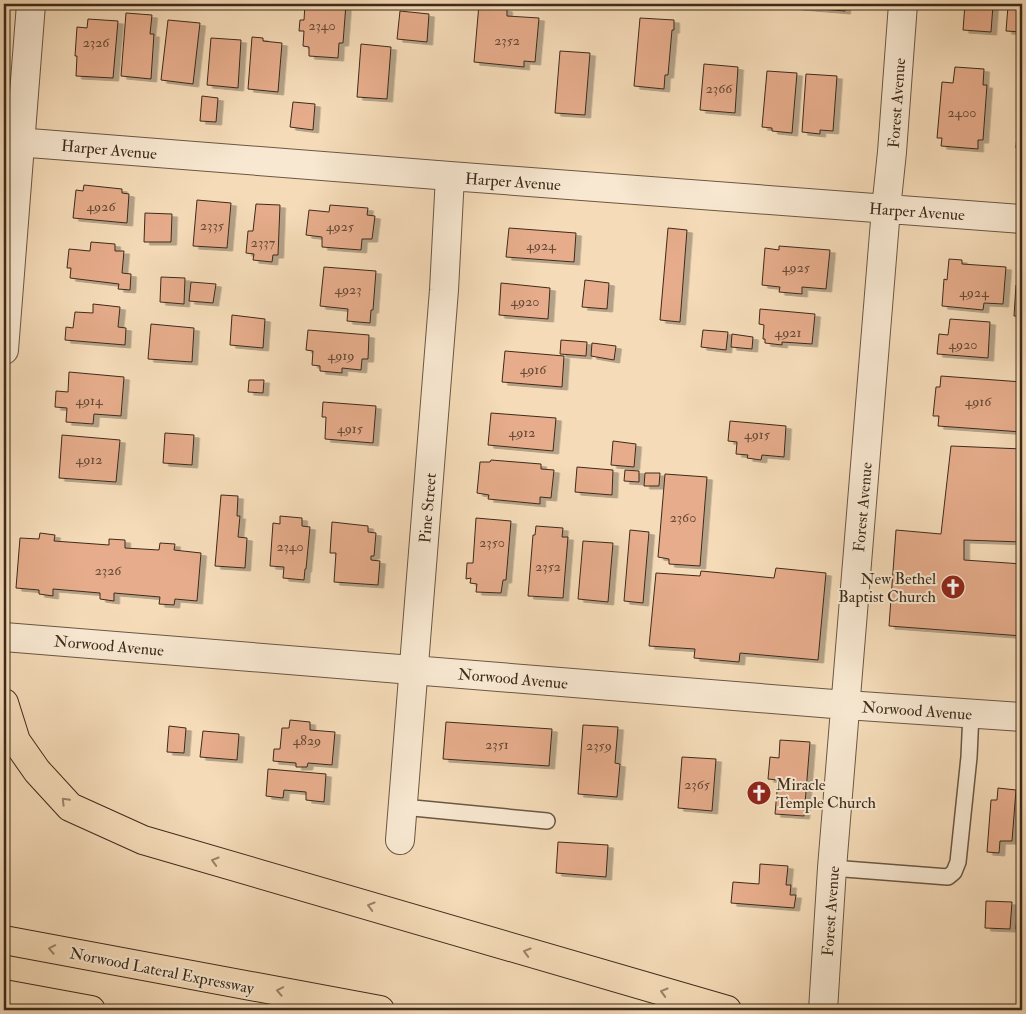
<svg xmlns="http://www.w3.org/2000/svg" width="1026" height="1014" font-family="'IM FELL Double Pica',serif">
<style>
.building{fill:#e6ac8b;stroke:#3d2b1b;filter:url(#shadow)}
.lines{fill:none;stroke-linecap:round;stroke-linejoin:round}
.service-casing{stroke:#6b5742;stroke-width:18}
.minor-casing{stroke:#6b5742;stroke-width:30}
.motorway-casing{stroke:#3d2b1b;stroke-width:30}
.service{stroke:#f8e8d1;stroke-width:15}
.minor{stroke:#f8e8d1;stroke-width:28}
.motorway{stroke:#f5dbb8;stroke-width:28}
.oneway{stroke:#99836a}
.labels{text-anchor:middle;stroke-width:4;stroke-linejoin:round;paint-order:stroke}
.number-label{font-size:14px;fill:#674b37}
.street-label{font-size:16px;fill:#3d2b1b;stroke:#f8e8d1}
.poi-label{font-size:16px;fill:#3d2b1b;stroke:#f8e8d1;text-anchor:end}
</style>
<defs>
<filter id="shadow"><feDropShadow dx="5.5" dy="3" stdDeviation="0" flood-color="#0004"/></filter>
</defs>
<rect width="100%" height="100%" fill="#f5dbb8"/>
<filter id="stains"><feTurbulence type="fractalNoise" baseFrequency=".004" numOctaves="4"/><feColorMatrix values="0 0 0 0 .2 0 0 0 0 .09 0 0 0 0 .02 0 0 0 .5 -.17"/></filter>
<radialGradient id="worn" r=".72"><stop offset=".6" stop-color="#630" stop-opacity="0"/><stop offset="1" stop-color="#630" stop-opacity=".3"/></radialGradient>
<!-- building -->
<path class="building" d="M305,4H346L343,43H339L338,58L309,56V47L303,46L304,31H299L300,20H304Z
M479,4H498V8L507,9V16L539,18L535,62L524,61V67L474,62Z
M797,4H845V11L797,7Z
M965,4L993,5L991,32L963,30Z
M1008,6L1022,7V32L1006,31Z
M400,11L429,14L427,42L397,39Z
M126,13L152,15L150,34H154L151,79L121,76Z
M640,18L674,20V30H672L668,75H665L664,89L634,86Z
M88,19L118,21L113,78L76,76L77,56H75L77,27L87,28Z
M168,20L200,23L193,84L161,80Z
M252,37L263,38V41L282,43L278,92L248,89Z
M211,38L241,40L238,88L207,85Z
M361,44L391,47L387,99L357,97Z
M560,51L590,53L585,115L555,113Z
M704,64L738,67L735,113L700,110Z
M955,67L984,69L983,85H987L983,140H978V149L941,146L942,138H937L942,82L953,83Z
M767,71L797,73L792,133L772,131V128L762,127Z
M806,74L837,76L833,131L820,130V134L802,132Z
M1020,95H1022V148H1016Z
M202,96L218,98L216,122L200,121Z
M293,102L315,104L313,130L290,127Z
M84,185L122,189V193L129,194L127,223L73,218L76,190L83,191Z
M197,200L231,203L227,248L193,246Z
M256,204L280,205L278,255H273L272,262L253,260L254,254L246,253L248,231H253Z
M330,205L368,208L367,215L375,216L372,239H362L361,250L322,247V237L306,235L309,210L329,212Z
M145,213L172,214L171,242H144Z
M509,228L576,233L574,262L506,257Z
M668,228L687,230L680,322L660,320Z
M91,242L115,244V251H124L122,273L131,274L130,290L118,289L119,284L70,278L71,268H67L69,249L90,251Z
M779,246L830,250L826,289L802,287V294L779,292L780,287L762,285L765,248L779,250Z
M949,259L962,260V264L1006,267L1003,304L984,303L983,310L942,306L944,279L947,280Z
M324,267L376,271L373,310H371L370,323L347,321L348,309L320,306Z
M161,277L185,278L184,304L160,302Z
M585,280L609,283L607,309L582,307Z
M191,282L216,284L213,303L189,301Z
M501,283L550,288L548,319L499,315Z
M1016,285L1022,286V316H1014Z
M93,304L120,307L118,327L126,328L125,345L65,340L66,327L73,328L75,312L93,313Z
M760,309L815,314L812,344L782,342V345L765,343V339H763L764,325L759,324Z
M232,315L265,319L263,348L230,345Z
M950,319L990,322L988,358L937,354L939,334L948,335Z
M151,324L194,328L192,362L148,359Z
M308,330L369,335L368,359H362L361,370L342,368V373L320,371V366L312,365L313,351L306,350Z
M703,330L728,332L726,350L701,347Z
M732,334L753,337L752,349L731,347Z
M561,340L587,342L586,356L560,354Z
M592,343L616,346L614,360L591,356Z
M505,351L564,356L562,387L502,382Z
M69,372L124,377L121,416L94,414L93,424L66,422L67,408L55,407L56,391L68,392Z
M941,376L1022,382V432L938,426L939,416H933L936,387H940Z
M249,380H264L263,393L248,392Z
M323,402L376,406L373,443L325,439L326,417H322Z
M491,413L556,418L553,451L488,445Z
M730,421L786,426L784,457L762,455L761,460L747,458L748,455L736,454L737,442L728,441Z
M165,433L194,435L192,465L163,463Z
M62,435L120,440L116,482L59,478Z
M613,441L636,444L634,467L611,465Z
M951,446L1022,449V542L964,540V560L1022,564V636L889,626L896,530L941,534Z
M491,460L541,464V469L554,470L551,498L540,497V504L488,499L489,495L477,493L480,462H490Z
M577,467L613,470L612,495L575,492Z
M625,470L639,471V482L624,481Z
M645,473H660L659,486H644Z
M665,474L707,477L700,566L669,564V559L658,557Z
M221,495L238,496L237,516H240L238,537L247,538L245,568L215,566Z
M280,516L302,518V526L310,527L306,569H305L304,580L283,578L284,567L270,566L273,523L280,524Z
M476,518L511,521L506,580H503L501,593L476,592L477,584L470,583L471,578L466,579L467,563H473Z
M332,522L368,526V532L376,533L374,556H371V560L380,561L378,585L334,582L336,553H330Z
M536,526L563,528L562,537H568L563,598L528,596L533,535H535Z
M630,530L649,532L643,603L624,601Z
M40,533L55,535L54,541L109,545V539L125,540V548L159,550L160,543L175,544L174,550L201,553L197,601L175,599L174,605L159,604L160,597L114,593V601L100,599V593L53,589V596L39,594V590L16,588L20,538L39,539Z
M583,541L613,543L608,602L578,599Z
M776,568L826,573L818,660L740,653L739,662L694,658L695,649L649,646L656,573L700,576L701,571L774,578Z
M290,720L310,722V730L335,732L332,765L308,763L307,767H296V763L273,761L274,749H280L282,728H289Z
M446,722L552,729L549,766L443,759Z
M583,725L618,727L615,763L620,764L617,797L578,794Z
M169,726L186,728L184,753L167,752Z
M203,731L239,734L237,760L200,757Z
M780,740L810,742L804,816L775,814L778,780L768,779L770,757L779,758Z
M682,757L716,759L712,811L678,808Z
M268,769L326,774L324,802L306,800V792L284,790L283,798L266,796Z
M998,788L1016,790L1012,841H1000L999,853L987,852L991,800H997Z
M558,842L608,845L606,877L556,873Z
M760,864L788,866L786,885H791L790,895H796L794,908L731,903L733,882L759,884Z
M986,901L1012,902L1010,929L985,928Z
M1018,901H1022V930L1016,929Z"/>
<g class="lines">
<defs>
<path id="service" d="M403,807L547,821
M832,868L948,877L954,872L958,862L969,757L971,713"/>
<path id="minor" d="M4,141L450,176L1022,219
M4,350L31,4
M4,637L846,705L1022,717
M400,840L444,290L450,176
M823,1010L832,868L886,209L892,152L903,4"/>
<path id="motorway" d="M4,703L16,741L37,771L70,807L143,840L727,1010
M4,940L380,1010
M4,994L91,1010"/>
</defs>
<!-- service casing -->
<use href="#service" class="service-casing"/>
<!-- minor casing -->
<use href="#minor" class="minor-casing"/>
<!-- motorway casing -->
<use href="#motorway" class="motorway-casing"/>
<!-- service -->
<use href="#service" class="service"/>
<!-- minor -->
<use href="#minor" class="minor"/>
<!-- motorway -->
<use href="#motorway" class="motorway"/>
</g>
<!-- one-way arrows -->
<defs><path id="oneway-chevron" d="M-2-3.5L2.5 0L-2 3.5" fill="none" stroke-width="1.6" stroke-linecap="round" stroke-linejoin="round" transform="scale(1.25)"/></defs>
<g class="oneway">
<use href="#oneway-chevron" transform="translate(65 801) rotate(-134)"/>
<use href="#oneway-chevron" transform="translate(215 861) rotate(-164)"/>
<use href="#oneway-chevron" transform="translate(371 906) rotate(-164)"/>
<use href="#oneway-chevron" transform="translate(52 949) rotate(-169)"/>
<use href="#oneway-chevron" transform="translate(527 952) rotate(-164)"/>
<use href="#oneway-chevron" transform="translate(280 991) rotate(-169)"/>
<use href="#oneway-chevron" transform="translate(664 992) rotate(-164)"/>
</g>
<!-- icons -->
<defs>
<symbol id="church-disc" viewBox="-11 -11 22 22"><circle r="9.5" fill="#8f2418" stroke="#f8e8d1"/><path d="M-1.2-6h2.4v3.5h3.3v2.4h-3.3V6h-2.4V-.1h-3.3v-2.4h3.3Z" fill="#fff"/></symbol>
</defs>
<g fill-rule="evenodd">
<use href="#church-disc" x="939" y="573" width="28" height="28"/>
<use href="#church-disc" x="745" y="779" width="28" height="28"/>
</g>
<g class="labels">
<!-- number labels -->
<g class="number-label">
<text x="322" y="30">2340</text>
<text x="507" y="45">2352</text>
<text x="96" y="47">2326</text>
<text x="719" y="93">2366</text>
<text x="962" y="117">2400</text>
<text x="101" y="211">4926</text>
<text x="212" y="230">2335</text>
<text x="340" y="231">4925</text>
<text x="263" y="247">2337</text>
<text x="541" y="250">4924</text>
<text x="796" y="272">4925</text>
<text x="348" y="294">4923</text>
<text x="974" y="297">4924</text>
<text x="525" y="306">4920</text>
<text x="788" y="337">4921</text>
<text x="963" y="349">4920</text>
<text x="341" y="360">4919</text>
<text x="533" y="374">4916</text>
<text x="89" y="405">4914</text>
<text x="978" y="406">4916</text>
<text x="350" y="433">4915</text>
<text x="522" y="437">4912</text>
<text x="757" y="439">4915</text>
<text x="89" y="464">4912</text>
<text x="683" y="522">2360</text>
<text x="492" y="547">2350</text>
<text x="290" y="551">2340</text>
<text x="548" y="571">2352</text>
<text x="108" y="575">2326</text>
<text x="307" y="745">4829</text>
<text x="497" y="749">2351</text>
<text x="599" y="750">2359</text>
<text x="697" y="789">2365</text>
</g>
<!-- street labels -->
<g class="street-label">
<text transform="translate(896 103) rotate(-86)" y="6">Forest Avenue</text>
<text transform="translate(109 149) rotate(5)" y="6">Harper Avenue</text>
<text transform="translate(513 181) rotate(4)" y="6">Harper Avenue</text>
<text transform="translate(917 211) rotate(4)" y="6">Harper Avenue</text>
<text transform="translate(862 507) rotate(-85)" y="6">Forest Avenue</text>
<text transform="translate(427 508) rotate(-85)" y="6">Pine Street</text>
<text transform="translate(109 645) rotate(5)" y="6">Norwood Avenue</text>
<text transform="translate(513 678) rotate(5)" y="6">Norwood Avenue</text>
<text transform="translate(917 710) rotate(4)" y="6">Norwood Avenue</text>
<text transform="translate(830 911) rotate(-86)" y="6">Forest Avenue</text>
<text transform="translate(162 970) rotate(11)" y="6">Norwood Lateral Expressway</text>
</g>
<!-- poi labels -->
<g class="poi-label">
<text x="936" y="584">New Bethel<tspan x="936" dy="18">Baptist Church</tspan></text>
<text x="776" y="790" text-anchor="start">Miracle<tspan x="776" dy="18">Temple Church</tspan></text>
</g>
</g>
<!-- margin -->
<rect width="1026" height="1014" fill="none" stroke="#f5dbb8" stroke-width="20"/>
<rect x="5" y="5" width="1016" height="1004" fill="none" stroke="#3d2b1b" stroke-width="2.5"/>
<rect x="10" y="10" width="1006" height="994" fill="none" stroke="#3d2b1b"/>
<rect width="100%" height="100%" filter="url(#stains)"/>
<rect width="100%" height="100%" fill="url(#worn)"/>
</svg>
